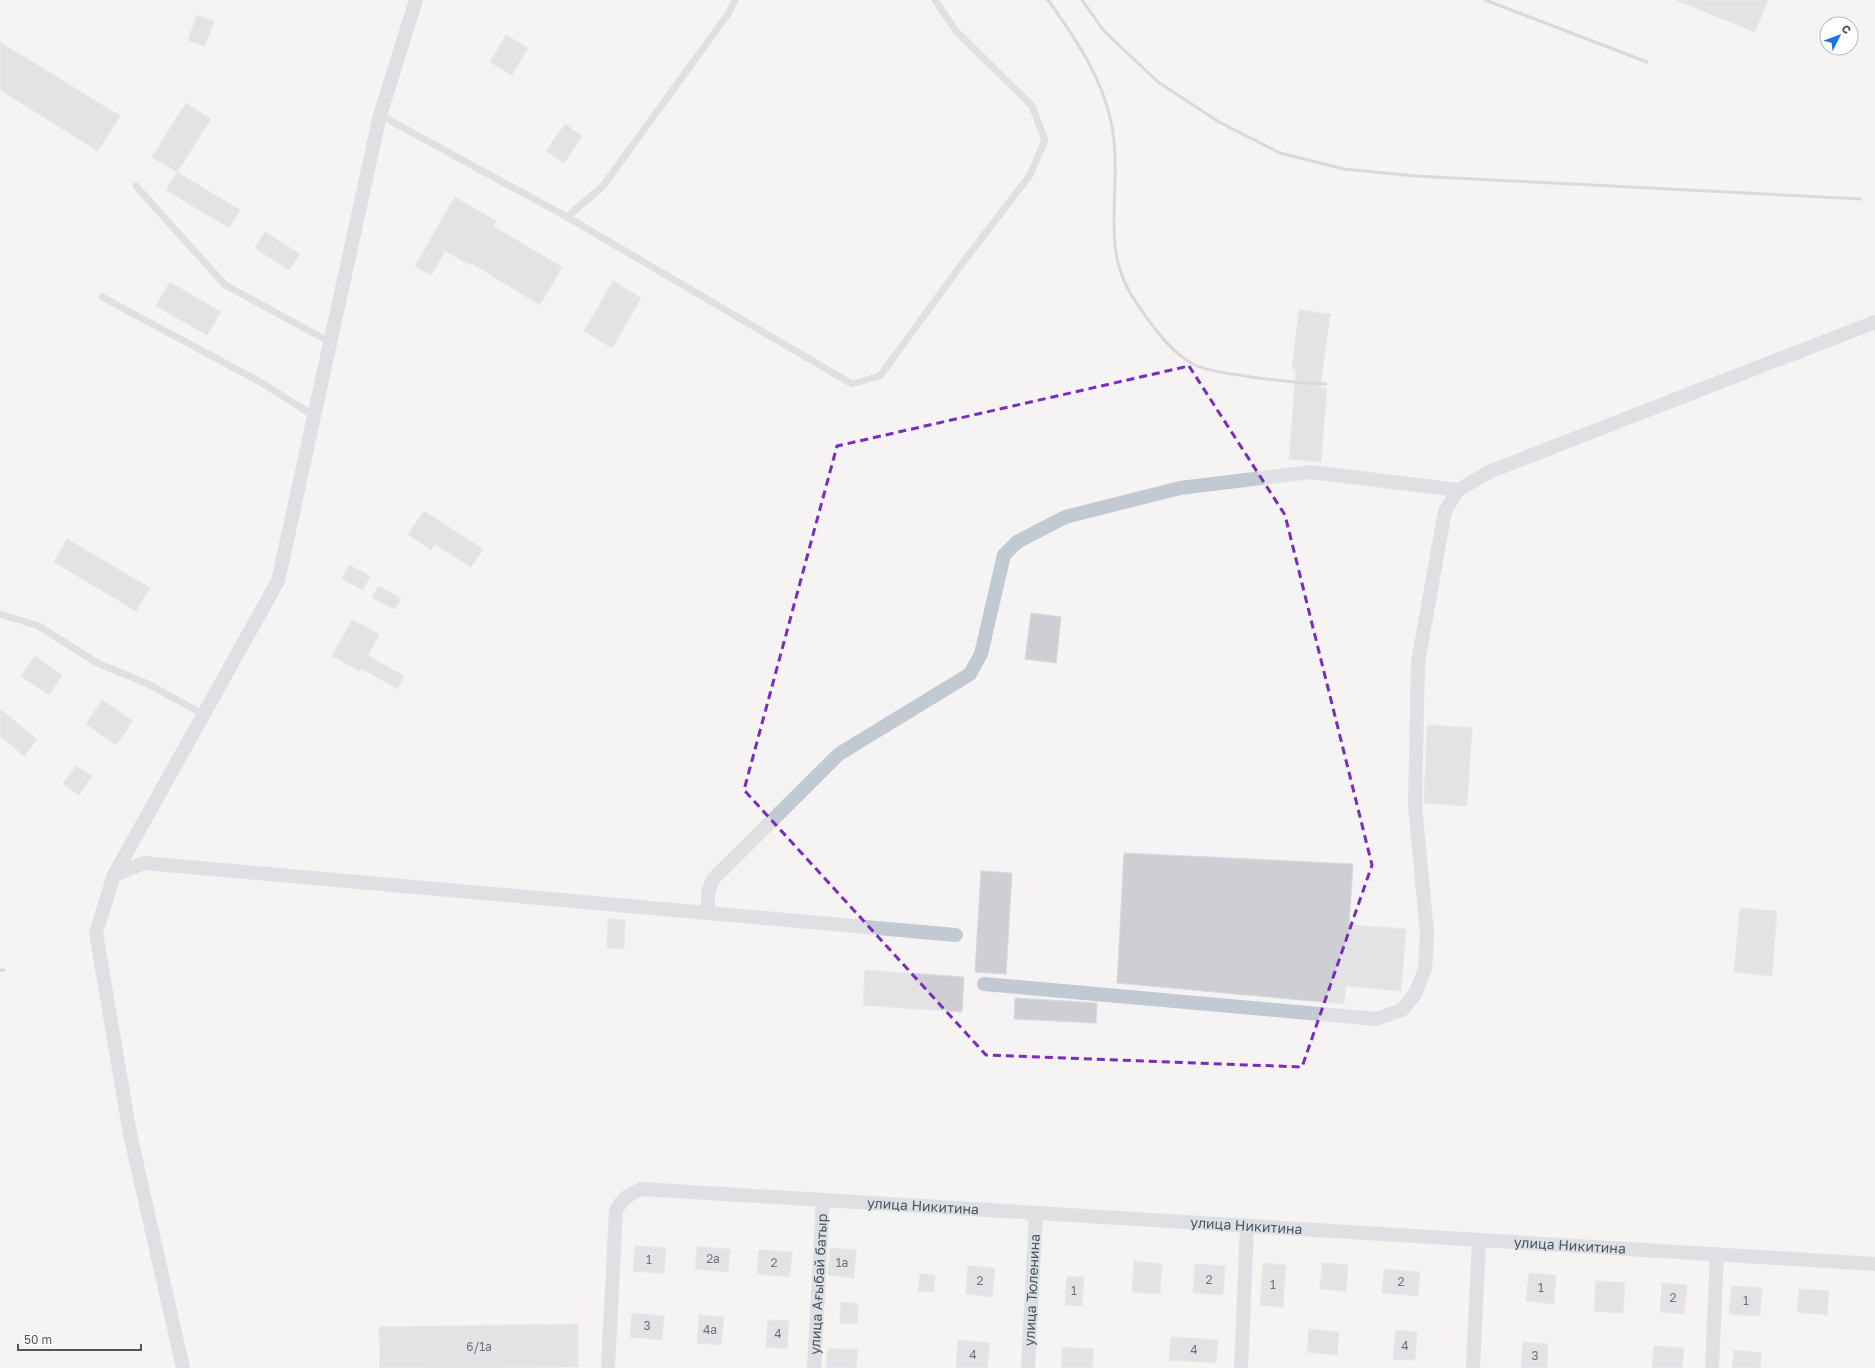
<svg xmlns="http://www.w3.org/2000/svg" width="1875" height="1368" font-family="'Golos Text',sans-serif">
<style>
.building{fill:#cdcfd5;stroke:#d7d9de}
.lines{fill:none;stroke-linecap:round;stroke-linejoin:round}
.lane{stroke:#c1cad2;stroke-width:7}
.street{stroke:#c1cad2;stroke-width:14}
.rail{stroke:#b5b8bd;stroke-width:3}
.marked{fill:none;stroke:#7b2cbf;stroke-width:3;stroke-dasharray:8 5;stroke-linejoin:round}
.labels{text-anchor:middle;stroke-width:3;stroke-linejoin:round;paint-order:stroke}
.number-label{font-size:12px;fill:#6b747e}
.street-label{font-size:14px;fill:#4a5661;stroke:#fff}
</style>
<rect width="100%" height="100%" fill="#f5f3f3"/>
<!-- building -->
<path class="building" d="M1676,0H1768L1755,32Z
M197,15L214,21L205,46L188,40Z
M506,35L528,48L512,75L490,62Z
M0,42L120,116L98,151L0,90Z
M186,103L211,119L177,172L152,157Z
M565,124L582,136L564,163L546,151Z
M177,172L240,210L229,228L166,190Z
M455,197L496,221L493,226L562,267L540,305L471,263L470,265L445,251L431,275L415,266Z
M265,232L300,254L289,270L255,248Z
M613,281L641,298L612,348L584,331Z
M170,282L221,312L207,335L156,306Z
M1299,310L1330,314L1320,388H1327L1321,462L1289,459L1296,369H1292Z
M424,511L483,549L471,567L435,544L431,550L408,534Z
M67,539L150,588L136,611L54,562Z
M349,565L370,576L363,590L342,579Z
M378,586L401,598L395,609L372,598Z
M1031,613L1061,617L1056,663L1025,659Z
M352,620L379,634L368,656L404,676L397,689L361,668L360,671L332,656Z
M35,656L62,675L49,695L21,676Z
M102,700L133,721L116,745L86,724Z
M0,709L37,739L24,756L0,736Z
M1427,725L1472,728L1467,806L1424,803Z
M76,766L92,776L79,795L63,784Z
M1124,853L1353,864L1349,925L1406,929L1401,991L1346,986L1344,1004L1117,983Z
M981,871L1012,873L1006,974L975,972Z
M1740,908L1777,911L1772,976L1734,972Z
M608,919L625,920L624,949L607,948Z
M865,970L964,977L962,1012L863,1005Z
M1015,998L1097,1003L1096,1023L1014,1019Z
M635,1246L666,1248L664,1273L633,1271Z
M697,1247L730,1249L728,1272L695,1269Z
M830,1248L856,1250L854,1278L828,1275Z
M759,1250L792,1252L790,1277L757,1274Z
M1134,1261L1162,1264L1160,1294L1132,1292Z
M1263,1263L1286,1265L1283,1307L1260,1305Z
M1322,1263L1348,1265L1346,1291L1320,1289Z
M1195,1264L1225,1266L1223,1295L1193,1293Z
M968,1266L995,1268L992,1297L966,1294Z
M1384,1269L1420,1272L1418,1296L1382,1293Z
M1529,1273L1556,1275L1554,1304L1526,1301Z
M920,1274L935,1275L934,1292L918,1291Z
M1067,1276L1084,1277L1082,1306L1065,1305Z
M1596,1281L1625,1283L1623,1313L1594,1311Z
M1662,1283L1687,1285L1684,1314L1660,1312Z
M1732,1286L1762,1288L1760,1316L1729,1314Z
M1799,1289L1829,1291L1827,1315L1797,1312Z
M841,1302L858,1304L857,1324L840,1323Z
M632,1313L664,1316L662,1340L630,1337Z
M699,1315L724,1317L721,1345L697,1343Z
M768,1320L789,1321L787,1349L766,1347Z
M578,1324V1367L380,1368L379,1327Z
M1309,1329L1339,1332L1337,1355L1307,1352Z
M1396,1330L1417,1332L1415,1360L1393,1359Z
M1171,1337L1218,1340L1216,1363L1169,1360Z
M958,1340L990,1343L987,1368H956Z
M1523,1342L1548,1344L1547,1368H1521Z
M1654,1346L1684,1348L1682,1368H1652Z
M1063,1347L1094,1349L1092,1368H1061Z
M828,1348L858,1350L856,1368H826Z
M1734,1350L1761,1353L1760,1368H1732Z"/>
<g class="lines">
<!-- lane -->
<path class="lane" d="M380,115L567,217L603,186L728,14L735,0
M136,186L225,285L330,342
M567,217L852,384L880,376L964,261L1030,175L1045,140L1032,106L956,31L935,0
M102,297L262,383L314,416
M0,614L39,626L97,663L148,684L203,714"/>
<!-- street -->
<g class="street">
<path d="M114,875L144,863L956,935"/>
<path d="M708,913V893L713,879L839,754L970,674L981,654L1004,555L1017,542L1065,517L1180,488L1311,472L1458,490"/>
<path d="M984,984L1376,1019L1402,1010L1415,994L1425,969L1427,933L1415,805L1418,662L1445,511L1458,490L1491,471L1875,322"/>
<path d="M183,1368L130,1134L96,933L114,875L278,581L380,115L416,0"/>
<path id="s1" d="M608,1368L616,1210C623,1198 629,1194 642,1189L1875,1264"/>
<path id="s2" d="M814,1368L823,1200"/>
<path id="s3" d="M1028,1368L1036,1213"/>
<path d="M1241,1368L1247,1226"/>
<path d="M1473,1368L1479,1240"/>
<path d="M1712,1368L1717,1254"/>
</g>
<!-- rail -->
<path class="rail" d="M1048,0C1074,36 1102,77 1111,122C1120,163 1111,205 1115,246C1118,273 1128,292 1144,314C1158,333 1173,354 1195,365C1208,371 1224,373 1239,375C1268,380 1296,383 1326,384
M1082,0L1104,31L1158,82L1219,122L1280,153L1344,169L1416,176L1861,199
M1485,0L1647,62
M0,970H4"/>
</g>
<!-- marked area -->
<path d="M0 0H1875V1368H0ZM1189,366L1285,515L1372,865L1302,1067L986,1055L744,790L837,446Z" fill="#f5f3f3" fill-opacity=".55" fill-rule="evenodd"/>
<path class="marked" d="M1189,366L1285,515L1372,865L1302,1067L986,1055L744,790L837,446Z"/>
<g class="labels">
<!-- number labels -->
<g class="number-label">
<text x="713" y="1263">2а</text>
<text x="649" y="1264">1</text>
<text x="774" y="1267">2</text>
<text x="842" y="1267">1а</text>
<text x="1209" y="1284">2</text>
<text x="980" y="1285">2</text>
<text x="1401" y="1286">2</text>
<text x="1273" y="1289">1</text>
<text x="1541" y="1292">1</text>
<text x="1074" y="1295">1</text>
<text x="1673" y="1302">2</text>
<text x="1746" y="1305">1</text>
<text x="647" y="1330">3</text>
<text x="710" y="1334">4а</text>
<text x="778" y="1338">4</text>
<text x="1405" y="1350">4</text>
<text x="479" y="1351">6/1а</text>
<text x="1194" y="1354">4</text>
<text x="973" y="1359">4</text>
<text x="1535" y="1360">3</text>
</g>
<!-- street labels -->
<g class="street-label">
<text dy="5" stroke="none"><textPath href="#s1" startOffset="474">улица Никитина</textPath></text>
<text dy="5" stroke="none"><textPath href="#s1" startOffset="798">улица Никитина</textPath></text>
<text dy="5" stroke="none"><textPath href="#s1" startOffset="1122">улица Никитина</textPath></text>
<text dy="5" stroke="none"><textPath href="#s2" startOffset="84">улица Ағыбай батыр</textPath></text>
<text dy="5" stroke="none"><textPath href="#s3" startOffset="78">улица Тюленина</textPath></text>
</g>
</g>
<!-- north arrow -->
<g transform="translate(1839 36) rotate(48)"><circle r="19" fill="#ffffff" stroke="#b7bbc0"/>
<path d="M0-3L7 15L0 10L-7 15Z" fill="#1a73e8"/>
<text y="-6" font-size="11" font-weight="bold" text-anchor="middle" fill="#4a5661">С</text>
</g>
<!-- scale -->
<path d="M18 1344v6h123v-6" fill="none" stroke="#4a5661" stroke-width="2"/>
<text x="24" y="1344" font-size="12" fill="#4a5661" stroke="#ffffff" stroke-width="3" paint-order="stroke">50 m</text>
</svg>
